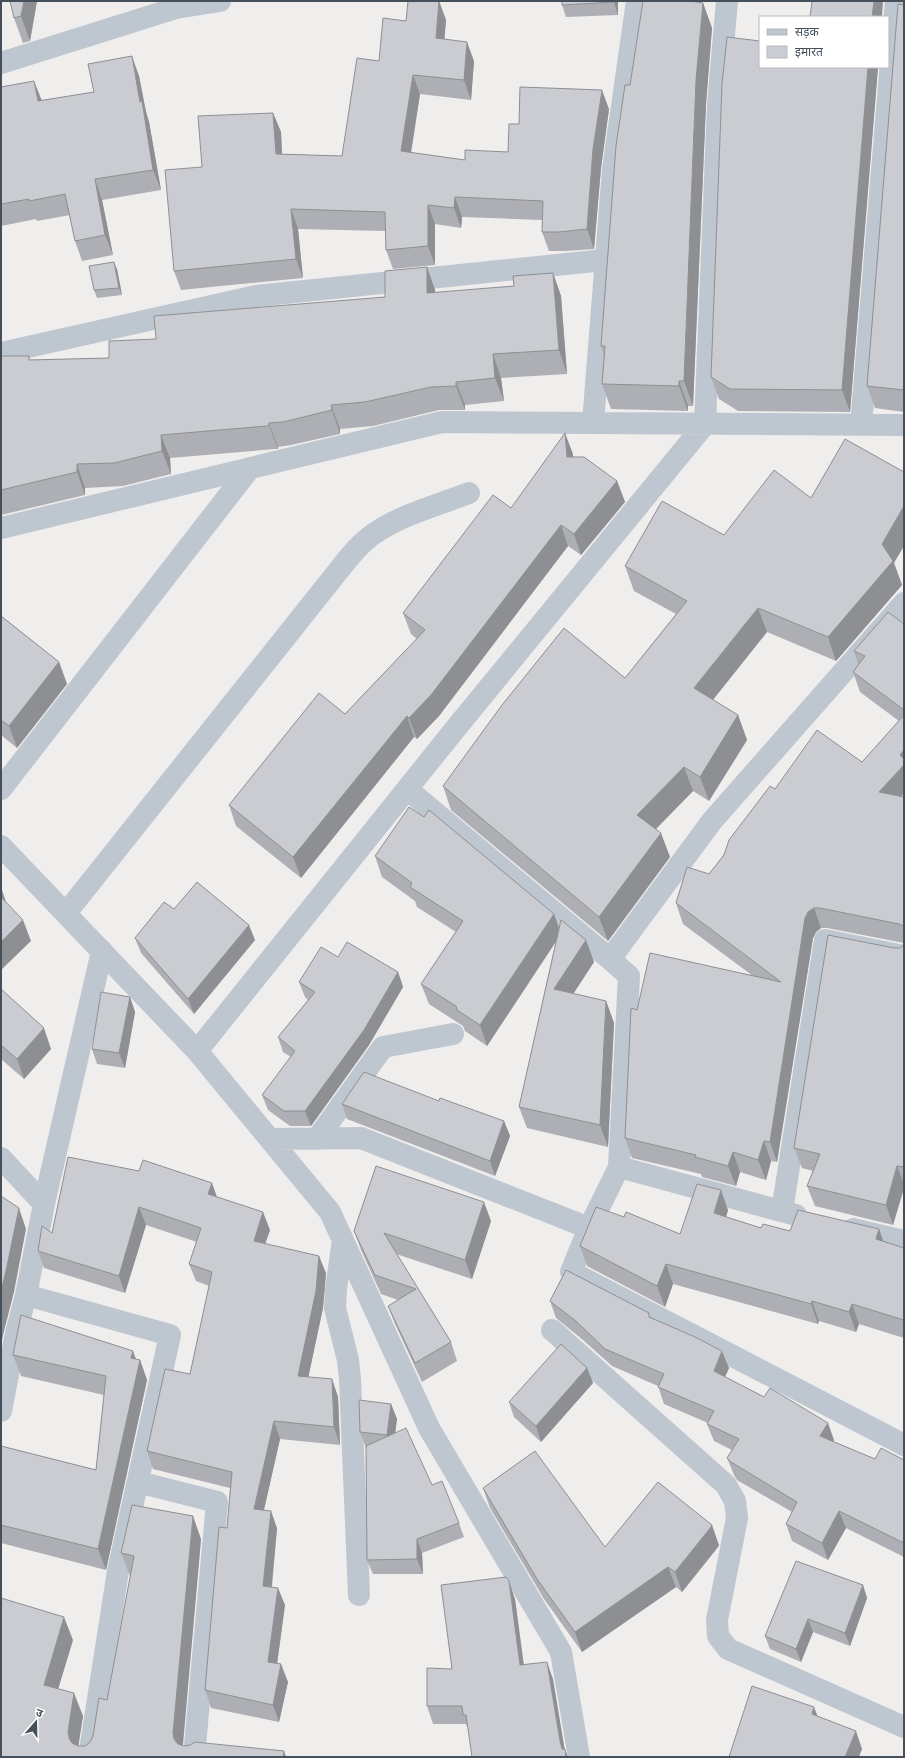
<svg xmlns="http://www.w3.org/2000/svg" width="905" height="1758" font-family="Commissioner,'Noto Sans Devanagari',sans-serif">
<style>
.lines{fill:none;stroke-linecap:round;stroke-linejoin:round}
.minor{stroke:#bec7cf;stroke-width:22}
.wall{fill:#aeafb5}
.shaded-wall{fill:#8d8f93}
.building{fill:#caccd2;stroke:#8d8f93}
</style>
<rect width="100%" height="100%" fill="#f0eded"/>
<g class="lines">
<!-- minor -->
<path class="minor" d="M1,63L176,8L220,1
M1,353L256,296L605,260
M593,423L613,169L637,1
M861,425L896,1
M1,528L442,422L904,425
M1,789L250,468
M407,789L610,959L712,821L904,603
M1,846L197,1051L330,1212L429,1428L561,1652L579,1757
M66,913L331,580C344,564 358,544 375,533C403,514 438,505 469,493
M197,1051L456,728L705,424L718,105L727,1
M270,1139L361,1138L589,1228L571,1272L904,1445
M317,1139L383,1047L453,1034
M1,1158L44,1204
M619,1167L796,1215
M782,1211L825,940L904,956
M589,1228L619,1167L629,976L610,959
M853,1229L904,1241
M343,1240L336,1289L335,1308L348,1360L350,1379L359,1595
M26,1295L170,1335L118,1571L89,1757
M552,1330L726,1485L735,1501L737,1518L717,1620L718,1636L728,1649L904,1727
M1,1411L16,1333L26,1295L44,1204L102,951
M138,1482L217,1502L194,1757"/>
</g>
<!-- wall -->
<path class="wall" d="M10,1H37L30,41L23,43L14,18Z
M439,1L446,20L444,39L474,61L471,100L420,94L411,153L465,160L508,152L519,124L609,109L601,168L594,249L566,251H549L542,232V220L462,217L461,228L435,224V265L393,269L386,250L385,231L298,229L303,278L181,290L174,271L202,167L273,113L281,132L282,154L342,156L379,61L406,21Z
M618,1V15L566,17L562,5Z
M703,3L712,28L706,104L693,406H688V411L611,409L602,384L604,355L601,346L630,85Z
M904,5V412L875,408L867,386Z
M760,67H878L850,412L738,411L719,399L711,377Z
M139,76L146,112L149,122L161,190L102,200L113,255L82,261L75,241L70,215L37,221L36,219L1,226V87L41,101L94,92Z
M427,267L435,290V293L514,286L553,273L561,296L567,374L501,378L504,401L465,405V410H439L373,426L340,429V434L291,445L278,447V449H275L170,458L171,474L123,486L85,488V495L1,515V356H29L30,360L109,358L156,339L385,297Z
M117,269L122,295L97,298L94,290Z
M573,454V457L617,481L625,502L581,555L568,546L439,716L417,739L414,737L301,878L236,826L229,805L345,714L417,639L411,634L403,613L511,508Z
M724,535L894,563L902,585L836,661L767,632L713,700L738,715L747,740L709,801L693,791L656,829L670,857L608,941L451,810L443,786L625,678L676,614L634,591L625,566Z
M1,616L59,662L67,684L17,748L1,735Z
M904,624V793L901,797H904V943L827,928H821L816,932L813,938L777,1162L771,1161L766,1180L740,1172L736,1186L702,1177L701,1174L632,1158L625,1138L637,1010L753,976L683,924L676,903L709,874L775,789L862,762L899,721L860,692L853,672L858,664L854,651Z
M375,856L554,914L559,929L594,962L573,994L606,1001L614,1023L608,1147L527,1128L519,1107L556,941L487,1046L465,1031L463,1026L429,1004L421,984L456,932L417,907L415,901L382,877Z
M174,909L255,940L194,1014L141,953L135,938Z
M904,945V1188L893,1225L815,1206L807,1186L813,1171L802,1168L794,1148L894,948H900Z
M338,957L398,972L403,987L369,1045L311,1126H290L268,1110L262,1095L291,1057L283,1052L278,1037L308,1000L305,997L299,982Z
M1,989L51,1049L24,1079L1,1059Z
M130,997L135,1012L125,1068L97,1064L92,1049Z
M439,1101L504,1121L510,1136L495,1176L347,1119L342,1104Z
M68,1157L217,1197L270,1230L265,1244L326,1273L323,1308L308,1377L332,1379L338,1397L340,1445L280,1439L264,1510L277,1528L272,1587L285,1605L277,1664L288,1682L279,1722L211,1708L205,1690L227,1528L230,1488L153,1469L147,1451L190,1374L209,1286L196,1281L189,1264L197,1242L146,1225L125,1293L44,1268L38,1251L52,1233Z
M728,1210L726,1217L761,1228L790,1231L879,1229L883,1241L904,1248V1338L859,1324L856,1332L819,1321L818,1324L673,1284L665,1307L587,1266L580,1246L624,1217L680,1234Z
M491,1221L472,1279L396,1254L451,1342L457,1361L422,1382L395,1324L388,1306L398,1300L381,1294L361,1250L354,1231Z
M550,1301L651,1317L729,1368L725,1377L834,1440L833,1442L875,1459L904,1460V1557L846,1528L828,1560L792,1541L786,1524L792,1512L737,1480L734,1475L727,1458L732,1450L714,1441L707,1424L708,1423L664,1404L658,1386L612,1366L583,1340L556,1318Z
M133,1351L136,1359L140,1360L147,1380L106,1570L1,1543V1446L96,1470L104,1395L21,1376L13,1355Z
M587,1368L593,1383L541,1442L514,1417L509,1402Z
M391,1404L397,1419L395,1433L459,1523L464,1537L422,1553L423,1574H373L367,1560L366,1448L360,1432Z
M483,1488L605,1547L719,1545L718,1547L682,1592L676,1587L582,1652L544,1599L490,1508Z
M201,1539L182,1746H184L284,1751L1,1757L73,1640L58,1689L83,1716L78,1746H85L90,1742L107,1700L131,1576H130L121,1553Z
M863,1585L867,1598L850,1646L813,1632L801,1662L770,1649L765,1636Z
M515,1599L524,1665L553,1679L467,1727L466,1724H433L427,1706L452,1669Z"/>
<!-- shaded-wall -->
<path class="shaded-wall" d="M24,1H37L30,41L21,16Z
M439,1L446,20L443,57L436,38Z
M614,1H618V15L614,2Z
M874,1H883L882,17H872Z
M703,3L712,28L706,104L693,406L684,381L696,80Z
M467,42L474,61L471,100L464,80Z
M132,56L139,76L146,112L149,122L161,190L153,170Z
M868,67H878L850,412L842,390Z
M413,75L420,94L408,171L401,151Z
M34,81L42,101H38Z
M602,90L609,109L601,168L594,249L587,229L593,149Z
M273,113L281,132L283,173L276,154Z
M95,179L102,200L113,255L105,235Z
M455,197L462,217L461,228L454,208Z
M428,205L435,224V265L428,246Z
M291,209L298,229L303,278L296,259Z
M114,262L117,269L122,295L119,288Z
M427,267L435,290V316L427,293Z
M553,273L561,296L567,374L559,350Z
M493,354L501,378L504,401L495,378Z
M679,381L688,406V411L679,386Z
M456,382L465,405V410L456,386Z
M331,405L340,429V434L332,410Z
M269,423L278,447V449L269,425Z
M565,433L573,454L574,478L567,457Z
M161,435L170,458L171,474L162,451Z
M77,464L85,488V495L77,472Z
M617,481L625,502L581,555L574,534Z
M904,506V546L894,563L902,585L836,661L828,637Z
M561,525L568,546L439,716L417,739L409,718Z
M758,608L767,632L703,712L694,688Z
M59,662L67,684L17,748L9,726Z
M738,715L747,740L709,801L700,777Z
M407,716L414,737L301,878L293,857Z
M904,750V793L887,812L879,792L900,755Z
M684,767L693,791L646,839L637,815Z
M661,833L670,857L608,941L599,917Z
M1,887L8,908L1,907Z
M814,908L821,928L816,932L813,938L777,1162L770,1142L805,918L808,912Z
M554,914L561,934L487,1046L480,1025Z
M23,920L31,941L1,970V942Z
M249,925L255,940L194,1014L188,999Z
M586,940L594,962L562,1011L554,989Z
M398,972L403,987L369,1045L311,1126L305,1111Z
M130,997L135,1012L125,1068L119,1053Z
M606,1001L614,1023L608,1147L600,1125Z
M44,1028L51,1049L24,1079L17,1059Z
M504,1121L510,1136L495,1176L490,1161Z
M764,1141L771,1161L766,1180L758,1160Z
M733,1152L740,1172L736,1186L728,1166Z
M897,1166L904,1184V1188L893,1225L886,1205Z
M212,1183L218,1200L208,1194Z
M721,1190L728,1210L721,1233L714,1213Z
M484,1202L491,1221L472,1279L465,1260Z
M139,1207L146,1225L125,1293L119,1276Z
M19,1208L26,1229L14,1292L4,1331L1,1345V1291Z
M263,1212L270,1230L260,1259L254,1241Z
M879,1229L886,1249L876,1239Z
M319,1256L326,1273L323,1308L305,1393L298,1376Z
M666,1264L673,1284L665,1307L657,1286Z
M812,1301L819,1321L818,1324L811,1304Z
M852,1304L859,1324L856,1332L849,1312Z
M133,1351L138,1366L140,1360L147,1380L106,1570L98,1549L131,1358Z
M722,1351L729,1368L720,1388L714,1371Z
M587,1368L593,1383L541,1442L536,1426Z
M332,1379L338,1397L340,1445L334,1427Z
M391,1404L397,1419L393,1450L387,1435Z
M274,1421L280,1439L260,1527L254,1509Z
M828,1423L834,1440L826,1454L820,1436Z
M271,1511L277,1528L270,1603L263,1586Z
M839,1511L846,1528L828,1560L822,1543Z
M193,1516L201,1539L182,1756L174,1739L173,1733Z
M712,1525L719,1545L718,1547L682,1592L675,1572Z
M417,1539L422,1553L423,1574L417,1559Z
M668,1567L676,1587L582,1652L575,1632Z
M509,1581L515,1599L526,1683L520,1665Z
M863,1585L867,1598L850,1646L845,1633Z
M278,1588L285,1605L275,1679L268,1662Z
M64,1617L73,1640L52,1709L44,1685Z
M808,1619L813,1632L801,1662L796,1649Z
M547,1662L553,1679L566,1757L562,1749L560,1741Z
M281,1664L288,1682L279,1722L273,1705Z
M74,1693L83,1716L77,1755L69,1738L68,1732Z
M814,1707L821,1725L812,1714Z
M856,1731L862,1749L859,1757H845Z
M565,1749L568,1757H566Z
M284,1751L286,1757H283Z"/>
<!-- building -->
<path class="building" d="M10,1H24L21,16L14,18Z
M408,1H439L436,38L467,42L464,80L413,75L401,151L465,160V150L508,152L509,124H519L520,87L602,90L593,149L587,229L559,232H542L543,201L455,197L454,208L428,205V246L386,250L385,212L291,209L296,259L174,271L165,170L202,167L198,116L273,113L276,154L342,156L357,58L379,61L383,18L406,21Z
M562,1H614V2L562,5Z
M643,1H690L703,3L696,80L684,381H679V386L602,384L605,346H601L616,146L625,85H630Z
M812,1H874L872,17H810Z
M898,4L904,5V390L867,386Z
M727,37L760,41V67H868L842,390L730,389L711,377L722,84Z
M132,56L140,102L142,101L153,170L95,179L105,235L75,241L65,194L29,201V199L1,204V87L34,81L38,101L94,92L88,64Z
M114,262L119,288L94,290L89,266Z
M427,267V293L514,286L513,276L553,273L559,350L493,354L495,378L456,382V386L431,387L365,402L331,405L332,410L283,422L269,423V425L267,426L161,435L162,451L114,463L77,464V472L1,490V356H29V360L109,358V341L156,339L154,316L385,297V271Z
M565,433L567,457H584L617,481L574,534L561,525L431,695L409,718L407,716L293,857L229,805L319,693L345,714L425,630L403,613L493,495L511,508Z
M845,439L904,472V506L882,544L893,561L828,637L758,608L694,688L738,715L700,777L684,767L637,815L661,833L599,917L443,786L502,705L564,628L625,678L687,601L625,566L662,501L724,535L774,470L811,498Z
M888,612L904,624V710L853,672L865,656L854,651Z
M1,616L59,662L9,726L1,720Z
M904,715V750L900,755L904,759V765L879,792L904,797V926L899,924L820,908H814L808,912L805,918L770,1142L764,1141L758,1160L733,1152L728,1166L695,1157L696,1155L625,1138L631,1008L637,1010L650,953L781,982L676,903L687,867L709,874L724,855L729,840L770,786L775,789L817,730L862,762Z
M409,807L424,817L429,810L554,914L480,1025L457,1010L456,1006L421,984L463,921L410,887L412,883L375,856Z
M197,882L249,925L188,999L135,938L164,902L174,909Z
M1,897L23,920L1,942Z
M561,920L586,940L554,989L606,1001L600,1125L519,1107Z
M828,935L894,948H900L904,945V1167L897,1166L886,1205L807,1186L820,1154L794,1148Z
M347,942L398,972L364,1030L305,1111H284L262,1095L295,1051L278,1037L315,992L299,982L321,947L338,957Z
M1,989L44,1028L17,1059L1,1045Z
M101,992L130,997L119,1053L92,1049Z
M364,1072L439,1101L440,1098L504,1121L490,1161L342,1104Z
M68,1157L139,1171L143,1160L212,1183L208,1194L263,1212L254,1241L319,1256L316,1291L298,1376L332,1379L334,1427L274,1421L254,1509L271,1511L263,1586L278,1588L268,1662L281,1664L273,1705L205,1690L219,1527L227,1528L232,1472L147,1451L165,1369L190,1374L212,1272L189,1264L201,1228L139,1207L119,1276L38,1251L42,1226L52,1233Z
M376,1166L484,1202L465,1260L384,1233L451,1342L415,1363L388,1306L416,1289L375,1275L354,1231Z
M697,1184L721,1190L714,1213L761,1228L763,1224L790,1231L798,1210L879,1229L876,1239L904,1248V1320L852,1304L849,1312L812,1301L811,1304L666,1264L657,1286L580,1246L596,1207L624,1217L626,1212L680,1234Z
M1,1196L19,1208L6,1271L1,1291Z
M566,1270L649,1313V1317L695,1337L722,1351L714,1371L764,1397L770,1388L828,1423L820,1436L875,1459L881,1448L904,1460V1543L839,1511L822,1543L786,1524L797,1502L731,1462L727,1458L739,1439L707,1424L714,1411L658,1387L664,1374L605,1349L577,1322L550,1301Z
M21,1315L133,1351L131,1358L140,1360L98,1549L1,1525V1446L96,1470L106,1376L13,1355Z
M561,1344L587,1368L536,1426L509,1402Z
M359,1400L391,1404L387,1435L360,1432Z
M406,1428L432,1485L442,1481L459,1523L417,1539V1559L367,1560L366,1446Z
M535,1451L605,1547L658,1482L712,1525L711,1527L675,1572L668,1567L575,1632L537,1579L483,1488Z
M132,1505L193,1516L173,1733L174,1739L178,1744L184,1746L190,1745L195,1742L284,1751L283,1757H1V1598L64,1617L44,1685L74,1693L68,1732L69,1738L72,1743L78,1746H85L90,1742L93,1736L99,1698L107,1700L134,1556L121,1553Z
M796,1561L863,1585L845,1633L808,1619L796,1649L765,1636Z
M506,1577L509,1581L520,1665L547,1662L560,1741L562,1749H565L566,1757H472L466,1715H463L462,1706H427V1668L452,1669L441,1585Z
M752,1686L814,1707L812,1714L856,1731L845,1757H729Z"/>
<!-- border -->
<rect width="905" height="1758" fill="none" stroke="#46505a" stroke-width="4"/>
<!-- legend -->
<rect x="759" y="16" width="130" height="52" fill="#ffffff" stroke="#b5b9bd"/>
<rect x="767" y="29" width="20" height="6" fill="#bec7cf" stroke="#b5b9bd"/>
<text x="795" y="36" font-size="12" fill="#46505a">सड़क</text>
<rect x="767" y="46" width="20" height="12" fill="#caccd2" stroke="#b5b9bd"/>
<text x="795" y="56" font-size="12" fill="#46505a">इमारत</text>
<!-- north arrow -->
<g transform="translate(36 1722) rotate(20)" stroke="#ffffff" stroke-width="3" paint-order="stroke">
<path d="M0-3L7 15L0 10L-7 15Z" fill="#46505a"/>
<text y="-6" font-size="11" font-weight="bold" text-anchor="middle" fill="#46505a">उ</text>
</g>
</svg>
